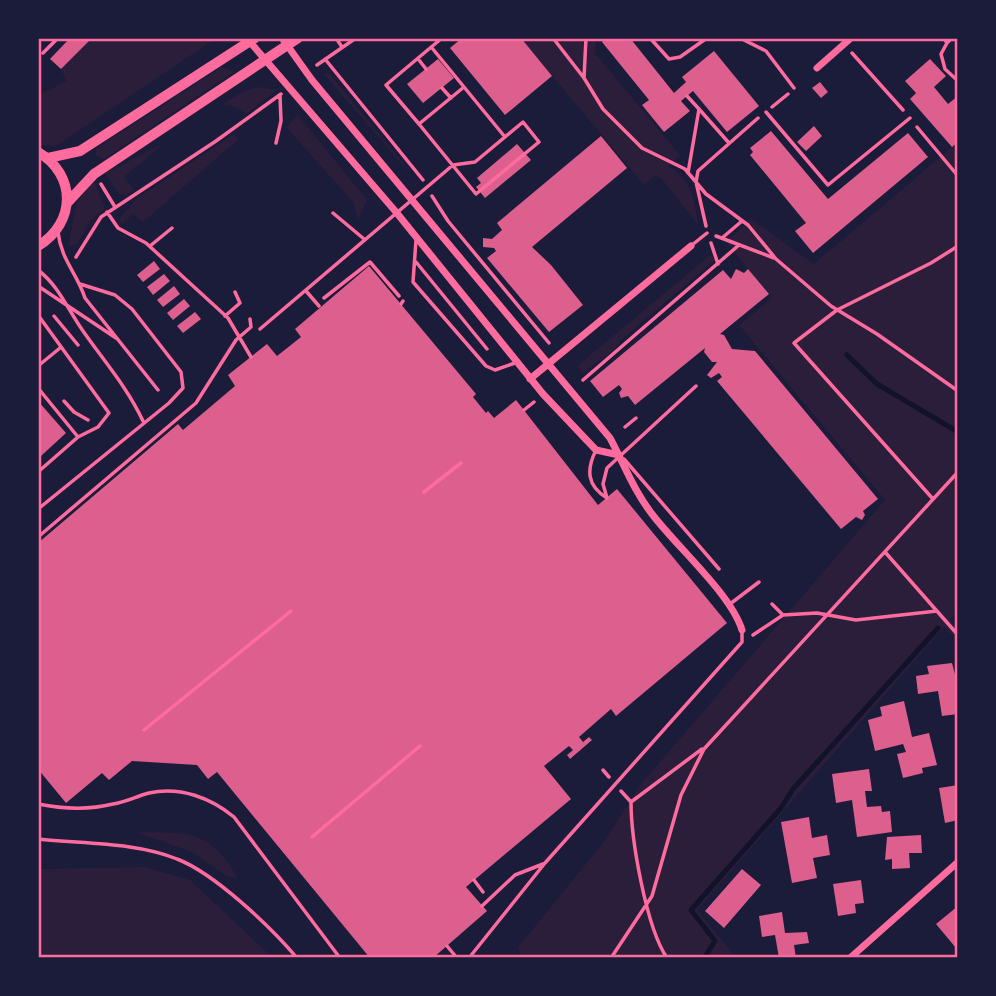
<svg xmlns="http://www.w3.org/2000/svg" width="996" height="996" font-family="'DejaVu Sans',sans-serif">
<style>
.green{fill:#2a1e3b}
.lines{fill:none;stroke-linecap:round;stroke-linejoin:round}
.stream{stroke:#12122b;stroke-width:5}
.building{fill:#dd5f8e}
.path{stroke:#ff6b9d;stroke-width:3.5}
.service{stroke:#ff6b9d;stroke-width:3.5}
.minor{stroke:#ff6b9d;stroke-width:7}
.secondary{stroke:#ff6b9d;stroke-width:10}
.neatline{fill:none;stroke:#ff6b9d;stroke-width:2.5}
</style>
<rect width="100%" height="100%" fill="#1b1b3a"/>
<!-- green -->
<path class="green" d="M92,38H215V39L56,146L39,145V95L66,81L61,69Z
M521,39H596L595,53L680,155L668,166C692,181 694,197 698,225L661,178L655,176L644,185Z
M222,67L234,72L104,159L96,156V148Z
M328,72L407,168L406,169L324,74Z
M257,87L277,90L246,114L236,107L221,105L242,92Z
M298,115L367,200L358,220L353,202L286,127Z
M234,134L239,139L143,222L133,214L121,225L119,212L120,218L136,199Z
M166,142L124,177L134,190L126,195L119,194L105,173Z
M957,143L958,611L950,619L957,628V640L944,627L697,910L736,957L522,958L518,947L603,843L640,785L885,500L739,325L772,298L726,242L751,219L814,264Z
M94,181L105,209L90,221L77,244L68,246L77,202Z
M710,255L715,260L621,340L615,349L583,373L577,366Z
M136,832C185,833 212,828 238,879L225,875L194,853Z
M144,867L190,880L272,957H39V869Z"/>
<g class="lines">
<!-- stream -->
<path class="stream" d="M847,355L877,384L958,432
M704,958L715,941L691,910L781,808L793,789L938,628"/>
</g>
<!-- building -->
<path class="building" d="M70,38H92L61,69L50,59Z
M462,38H521L552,76L505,115L450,48Z
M606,38H630L674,93L686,82L682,77L714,51L759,106L727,132L693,91L681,101L690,111L664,132L642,105L649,100L602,42Z
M438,59L454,78L423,103L407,84Z
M930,59L946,76L934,87L948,104L958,96V142L952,147L910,99L916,93L905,81Z
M820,82L828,92L821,98L812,88Z
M814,126L822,136L806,151L797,142Z
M771,131L828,199L908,133L928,157L813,253L795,231L806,223L750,155L753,152L750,148Z
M601,136L627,168L532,247L551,265L583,305L549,332L487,258L496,251L494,248L483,247V238L492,239L502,230L497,223Z
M517,144L531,160L485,198L476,187L481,183L477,178Z
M154,261L160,269L143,282L137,275Z
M369,266L476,394L473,397L486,413L488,411L494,418L516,400L598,505L617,489L727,623L616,716L611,709L579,737L583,742L589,737L592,740L570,759L567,755L573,750L569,746L544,766L571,799L466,887L487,911L433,958H370L217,772L208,779L197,765L132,761L109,780L102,773L66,803L38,769V543L178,424L183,430L235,386L228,375L267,344L277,356L301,337L295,329Z
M736,269L744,273L748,269L769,294L720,334L724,335L732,349L755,351L878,499L863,511L865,515L862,520L856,517L841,529L717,381L722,377L719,373L711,378L707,375L717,362H712L704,352L705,348L635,405L628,396L621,398L619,393L622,389L619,385L603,397L590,381L723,270L731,279Z
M164,274L170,281L153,295L147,287Z
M174,286L180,294L163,307L157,300Z
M184,299L190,306L173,320L167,313Z
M195,312L201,319L183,333L177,326Z
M38,401L66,433L41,456L38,453Z
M952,663L958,686V714L942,716L938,691L918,694L916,676L929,674L927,666Z
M904,701L912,737L929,733L937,765L922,768L923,773L903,778L897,754L906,752L903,744L875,751L868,720L882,716L880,707Z
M869,769L872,791H865L867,807L881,806L882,812L890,811L892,832L857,837L852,800L836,803L832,774Z
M958,785V820L945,823L939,788Z
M809,817L812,838L827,835L830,855L813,858L817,878L792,883L781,822Z
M921,835L922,853H909L910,868L892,869V859L885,860L887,837Z
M742,869L761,885L724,928L705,911Z
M861,880L864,903L855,904L856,913L838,916L833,884Z
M958,906V947L956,948L936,924Z
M782,912L785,933L807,932L809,943L794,945L796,958H779L775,935L762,937L759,916Z"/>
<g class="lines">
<!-- path -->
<path class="path" d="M336,38L342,47
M553,38L584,78
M586,38L584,78L603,109L642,148L685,169L706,194L748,225L776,259L831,306L877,334L958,391
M852,53L903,110
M325,59L423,180
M317,65L356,38
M687,96L699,109
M772,107L788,94
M917,127L958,176
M276,143L281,121L280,96
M688,173L699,109L729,143
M101,184L115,207
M432,196L448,221L549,343
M107,212L118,228L146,243L228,318L251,357
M706,226L696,182L698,171L758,118
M716,236L774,258
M722,238L742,221
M711,243L718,264
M150,246L172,228
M76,257L101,217L216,141L281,94
M324,298L370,262L399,296
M401,304L403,301
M54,316L78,345
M225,316L240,303L235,292
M583,380L739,245
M64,401L74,412L88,420
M524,410L534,402
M625,427L636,418
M424,492L461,463
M933,499L794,343L837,310L931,263L958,246
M38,537L196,403L236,340L251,327L250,319
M885,552L958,635
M772,604L783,615L817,613L856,620L937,611
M753,635L783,615
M144,730L291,611
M603,770L609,777
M621,791L631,802C631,839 646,927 667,958
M631,802L702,749
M312,837L420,746
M38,839C83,844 135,842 177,859C214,873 271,927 297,958
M474,880L483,892
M611,958L652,896L681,795L704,749L958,472"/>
<!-- service -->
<path class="service" d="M650,38L669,59L680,57L707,38
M740,38L766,51L794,88
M944,38L947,43L952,38
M947,43L941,54L945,69L958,81
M432,48L505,137
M43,53L58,38
M419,60L426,69
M442,88L451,98
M766,112L828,185L910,118
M419,124L386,85L442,38
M333,213L364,239
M58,232C61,260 77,273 85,298L158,390
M416,240L413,282L486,366L495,370L515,363
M692,245L707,233
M416,262L487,349
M38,270C59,286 68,310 83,331C104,361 127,387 143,421
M38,286L116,338
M306,291L319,306
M38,315L109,413L98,427L78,437L38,472
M260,329L453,165L475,162L523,122L539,142L476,194L419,124L464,87
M38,366L60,348
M38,388L78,437
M596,450C586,470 587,486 607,498
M624,459L719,569
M607,498L603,484L607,468L696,386
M38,509L169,403L183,388L181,372L132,309L115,295L80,284
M730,604L759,582
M38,804C63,809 89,810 113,804C126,802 137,796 149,793C180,786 211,798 234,817L340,958
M482,906L515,875L543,864
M447,946L457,958
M469,958L545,863L742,642V631"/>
<!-- minor -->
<path class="minor" d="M282,38L312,80L610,438C624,464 634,491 652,514C676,546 731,594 742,630
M250,42L396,212L543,394L596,450L619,455
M817,68L851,38
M530,379L691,246
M850,958L958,862"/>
<!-- secondary -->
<path class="secondary" d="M38,152C77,175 76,223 38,246
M48,158L80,151L255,38
M68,202L94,174L298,38"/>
</g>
<!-- border -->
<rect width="996" height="996" fill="none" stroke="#1b1b3a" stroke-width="80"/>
<rect x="40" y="40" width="916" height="916" class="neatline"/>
</svg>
